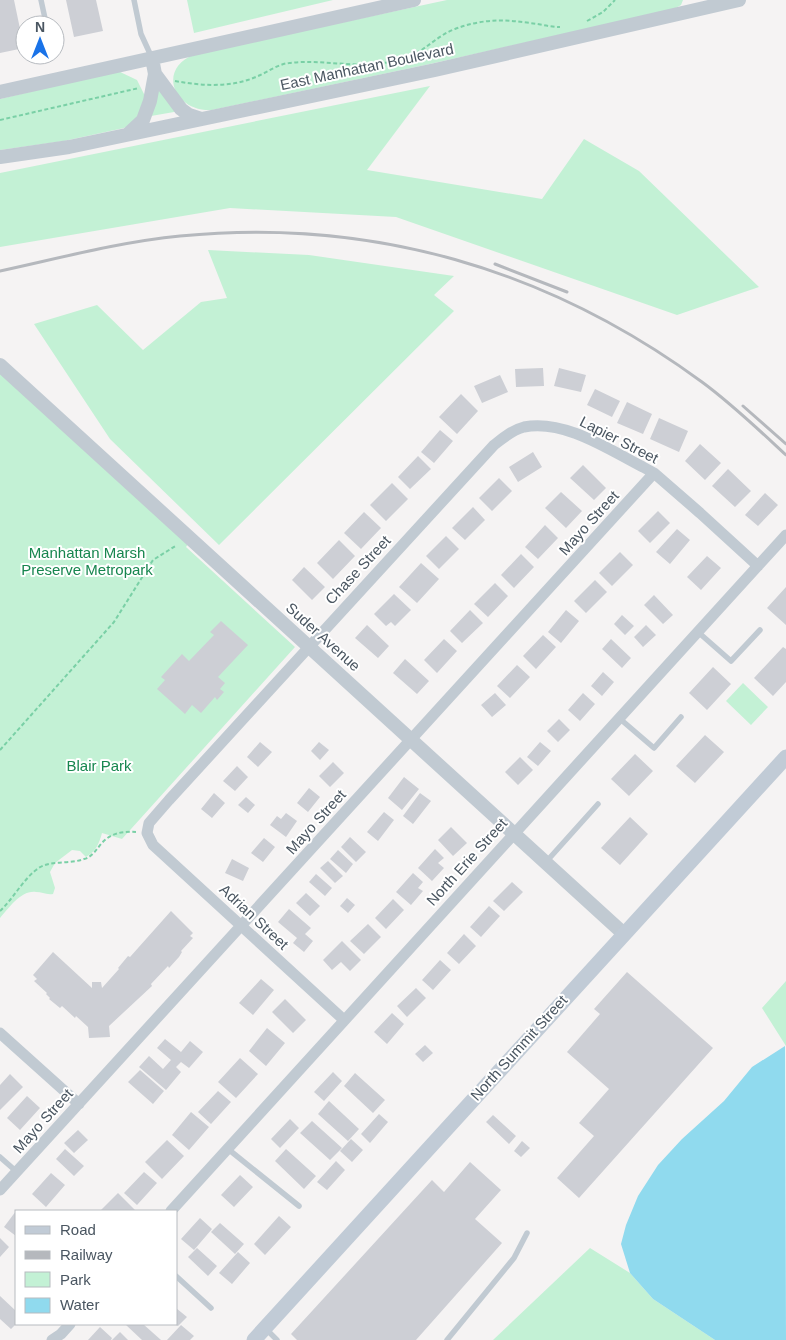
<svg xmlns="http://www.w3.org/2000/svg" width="786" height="1340" font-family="Helvetica,sans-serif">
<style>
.green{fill:#c3f1d5}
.water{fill:#90daee}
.building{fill:#cdcfd5}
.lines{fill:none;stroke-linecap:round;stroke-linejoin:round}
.path{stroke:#7ad0a6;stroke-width:2;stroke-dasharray:4 2.5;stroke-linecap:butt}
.service{stroke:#c1cad2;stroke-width:5.5}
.minor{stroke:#c1cad2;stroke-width:11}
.tertiary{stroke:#c1cad2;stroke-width:14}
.secondary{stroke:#c1cbd6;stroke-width:15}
.rail{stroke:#b5b8bd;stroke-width:3}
.labels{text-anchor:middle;stroke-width:4;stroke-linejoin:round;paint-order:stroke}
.street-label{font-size:15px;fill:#4a5661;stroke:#fff}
.park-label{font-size:15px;fill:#17864f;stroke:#fff}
</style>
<rect width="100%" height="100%" fill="#f5f3f3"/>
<!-- green -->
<path class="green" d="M187,0H333L194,33Z
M447,0H683L681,5L674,9L430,64L212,110C174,112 156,69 195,54Z
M118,71L137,80L144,94V106L133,123L124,128L64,141L0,150V99Z
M430,86L367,170L542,199L584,139L639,171L759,287L677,315L396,217L230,208L0,247V173Z
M157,87L176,111L174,112L151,116Z
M208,250L309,255L454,276L434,295L454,311L219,545L110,439L34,324L97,305L143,350L201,302L227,298Z
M0,365L191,540L186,547L295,647L122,839L102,833C99,844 96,851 86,857L80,851L72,850L55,863L50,872L55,888L53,894C46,895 42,892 36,892C21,890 9,908 0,918Z
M743,683L768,707L751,725L726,701Z
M786,981V1046L762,1008Z
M590,1248L630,1273L653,1299L715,1340H493Z"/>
<!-- water -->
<path class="water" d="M785,1046L786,1340H715L653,1299L630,1273L621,1244L626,1225L638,1196L658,1165L682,1139L724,1101L752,1067Z"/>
<!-- building -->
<path class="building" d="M0,0H14L24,48L0,53Z
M66,0H96L103,31L74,37Z
M543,368L544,386L516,387L515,369Z
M559,368L586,375L581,392L554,386Z
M500,375L508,392L482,403L474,386Z
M595,389L620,401L612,417L587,405Z
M461,394L478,411L457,434L439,417Z
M627,402L652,414L643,434L617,423Z
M659,418L688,431L679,452L650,439Z
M440,430L453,441L434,463L421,452Z
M700,444L721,463L705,480L685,461Z
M533,452L542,467L518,482L509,467Z
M418,456L431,469L410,489L398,477Z
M583,465L606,488L594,500L570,478Z
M728,469L751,491L735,507L712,486Z
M499,478L512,491L492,511L479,498Z
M392,483L408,499L386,521L370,505Z
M561,492L582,511L566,528L545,508Z
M765,493L778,505L758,526L745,515Z
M473,507L485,520L465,540L452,528Z
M658,511L670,523L650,543L638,531Z
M364,512L381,528L361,549L344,533Z
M545,525L558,538L538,559L525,547Z
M677,529L690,540L670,564L656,552Z
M446,536L459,549L439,569L426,556Z
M339,540L355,556L333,579L317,563Z
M620,552L633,565L612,586L599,573Z
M521,554L534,567L514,588L501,575Z
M707,556L721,568L701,590L687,577Z
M421,563L439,579L417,603L399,587Z
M304,567L325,587L312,600L292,580Z
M595,580L607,592L586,613L574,601Z
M495,583L508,596L488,617L474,604Z
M786,587V625L767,608Z
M394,594L411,610L395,626L391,622L386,626L374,614Z
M654,595L673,615L663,624L644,605Z
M470,610L483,623L462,643L450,631Z
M566,610L579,621L561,643L548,632Z
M622,615L634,626L625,635L614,624Z
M221,621L248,645L218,677L225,683L220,689L224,692L217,700L215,697L201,713L192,705L185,714L157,689L165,680L161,677L182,654L189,661L214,635L210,632Z
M367,625L389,646L378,658L355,638Z
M646,625L656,635L643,647L634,637Z
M543,635L556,647L536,669L523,656Z
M444,639L457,651L437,673L424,660Z
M611,639L631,658L622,668L602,649Z
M783,647L786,649V682L773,696L754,678Z
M405,659L429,681L417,694L393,673Z
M517,665L530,677L510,698L497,686Z
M713,667L731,684L707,710L689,693Z
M603,672L614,682L602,696L591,686Z
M495,693L506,705L492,717L481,705Z
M583,693L595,704L580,721L568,710Z
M559,719L570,730L558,742L547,731Z
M705,735L724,752L695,783L676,766Z
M260,742L272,752L258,767L247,757Z
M319,742L329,750L320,760L311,751Z
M540,742L551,751L538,766L527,757Z
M635,754L653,771L629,796L611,779Z
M520,757L533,770L518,785L505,772Z
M333,762L344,773L330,787L319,776Z
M237,766L248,777L235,791L223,781Z
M404,777L419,789L402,810L388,798Z
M309,788L320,797L308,812L297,803Z
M214,793L225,803L212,818L201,809Z
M420,793L431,801L413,824L403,816Z
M246,797L255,805L248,813L238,805Z
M384,812L394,820L378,841L367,832Z
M286,813L297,821L286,837L270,825L277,816L281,819Z
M630,817L648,834L620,865L601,848Z
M451,827L467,843L453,856L438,840Z
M350,837L366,852L356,862L341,847Z
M264,838L275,847L263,862L251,853Z
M435,849L444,858L438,863L444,868L432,881L418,868Z
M338,850L353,864L346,873L330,859Z
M232,859L249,868L243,881L225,873Z
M328,861L343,876L335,883L320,868Z
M413,873L423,882L418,888L423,891L411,905L396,892Z
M316,874L332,888L325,896L309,882Z
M512,882L523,892L504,911L493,901Z
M306,893L320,906L310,916L296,903Z
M347,898L355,905L348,913L340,906Z
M393,899L404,910L386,929L375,918Z
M489,906L500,916L481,937L470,927Z
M289,909L311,928L305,934L313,941L304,952L293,943L297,938L278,922Z
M171,911L193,933L190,936L193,938L181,951L182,952L179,957L169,968L168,966L151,984L152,986L109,1026L110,1037L89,1038L88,1027L76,1016L75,1018L62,1006L60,1008L49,999L50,998L46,994L47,993L34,981L37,979L33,975L53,952L92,988V982H101L102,988L119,969L118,968L128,956L130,957Z
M368,924L381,937L364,954L350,941Z
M464,934L476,946L459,964L447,953Z
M342,941L361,960L350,971L341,962L332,970L323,960Z
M440,960L451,970L433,990L422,980Z
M627,972L713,1048L579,1198L557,1178L594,1136L579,1123L609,1089L567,1052L600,1014L594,1009Z
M261,979L274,990L253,1015L239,1003Z
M416,988L426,998L407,1017L397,1006Z
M285,999L306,1020L293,1033L272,1012Z
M392,1013L404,1024L387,1044L374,1032Z
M267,1028L285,1043L266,1066L249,1051Z
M165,1039L181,1052L190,1041L203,1052L189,1068L181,1062L176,1067L181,1072L166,1090L139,1067L149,1056L163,1069L171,1060L157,1048Z
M425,1045L433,1053L423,1062L415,1054Z
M240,1058L258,1074L236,1098L218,1082Z
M140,1070L164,1091L153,1104L128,1082Z
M333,1072L342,1081L324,1101L314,1092Z
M355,1073L385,1100L373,1113L344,1086Z
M10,1074L23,1087L0,1110V1085Z
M218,1091L231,1102L211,1124L198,1112Z
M27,1096L40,1108L20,1130L7,1118Z
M329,1101L359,1129L348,1141L318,1114Z
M191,1112L209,1127L189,1150L172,1135Z
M379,1114L388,1122L370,1143L361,1134Z
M493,1115L516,1136L509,1144L486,1122Z
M290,1119L299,1128L280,1148L271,1139Z
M312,1121L342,1148L330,1160L300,1133Z
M78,1130L88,1140L74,1153L64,1143Z
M351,1139L363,1150L352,1162L340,1151Z
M167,1140L184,1156L162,1179L145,1162Z
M522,1141L530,1148L521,1157L514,1151Z
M65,1149L84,1166L74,1176L56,1159Z
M286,1149L316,1176L304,1189L275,1161Z
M336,1161L345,1170L327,1190L317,1182Z
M470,1162L501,1190L475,1219L502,1243L416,1340H297L291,1334L432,1180L444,1192Z
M144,1172L157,1183L137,1205L124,1193Z
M51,1173L65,1185L46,1207L32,1194Z
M240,1175L253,1187L234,1207L221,1195Z
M118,1193L135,1210L133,1211H100Z
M16,1211V1236L4,1227Z
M279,1216L291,1227L265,1255L254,1244Z
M200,1218L212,1229L194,1250L181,1239Z
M220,1223L244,1244L235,1254L211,1232Z
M0,1238L9,1247L0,1257Z
M197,1248L217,1266L208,1276L188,1257Z
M238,1252L250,1263L232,1284L219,1273Z
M0,1296L16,1311V1324L11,1329L0,1319Z
M176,1308L187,1317L178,1326L176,1325Z
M127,1324H143L161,1340H142L126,1325Z
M181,1325L194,1336L190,1340H167Z
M100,1327L112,1338L111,1340H88Z
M120,1332L128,1340H112Z"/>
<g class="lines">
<!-- path -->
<path class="path" d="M587,21L603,12L615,0
M175,81C202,86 232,88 258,76C268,72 278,64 289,63C321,59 352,68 384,63C395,61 407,58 417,53C430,45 441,34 455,29C481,19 504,19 530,23C540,24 550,27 560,27
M0,120L139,88
M0,750L114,622L153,560L177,545
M0,911C13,899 22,881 36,870C49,859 68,865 84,859C92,857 96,850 101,844C110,833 123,831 136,832"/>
<!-- service -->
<path class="service" d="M41,0L46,23
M134,0L141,34L152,58
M698,632L731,661L760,630
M619,718L654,748L681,717
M546,862L598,804
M228,1149L299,1206
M0,1157L17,1172
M176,1276L211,1308
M265,1328L277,1340
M447,1340L514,1258L527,1233"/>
<!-- minor -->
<path class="minor" d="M344,1020L153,845L147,833L149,823L169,800L494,445C503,438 512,430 524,427C564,419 608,449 643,467L654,473L700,513L758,566
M0,1033L79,1104
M0,1190L654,473
M171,1211L786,535
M52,1340L61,1334L70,1324"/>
<!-- tertiary -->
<path class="tertiary" d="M155,74L181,109L189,115L201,119
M0,92L414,0
M128,134L143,120L150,101L155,74L152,58
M0,157L69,147L435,70L739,0
M0,365L624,934"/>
<!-- secondary -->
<path class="secondary" d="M254,1340L786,757"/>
<!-- rail -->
<path class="rail" d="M495,264L567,292
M0,271C60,258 119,242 180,236C371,217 548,269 702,382C732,404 759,430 786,455
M743,406L786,444"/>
</g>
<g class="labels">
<!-- street labels -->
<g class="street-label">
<text transform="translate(367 67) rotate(-12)" y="5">East Manhattan Boulevard</text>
<text transform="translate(619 440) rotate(27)" y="5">Lapier Street</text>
<text transform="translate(589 523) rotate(-48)" y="5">Mayo Street</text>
<text transform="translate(358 570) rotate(-47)" y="5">Chase Street</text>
<text transform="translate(323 637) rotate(42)" y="5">Suder Avenue</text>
<text transform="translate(316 822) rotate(-48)" y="5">Mayo Street</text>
<text transform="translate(467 862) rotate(-48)" y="5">North Erie Street</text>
<text transform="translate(254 917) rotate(43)" y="5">Adrian Street</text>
<text transform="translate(519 1048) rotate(-48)" y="5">North Summit Street</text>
<text transform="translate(43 1121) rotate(-48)" y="5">Mayo Street</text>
</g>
<!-- park labels -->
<g class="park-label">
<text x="87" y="558">Manhattan Marsh<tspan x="87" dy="17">Preserve Metropark</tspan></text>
<text x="99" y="771">Blair Park</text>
</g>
</g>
<!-- legend -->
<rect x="15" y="1210" width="162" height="115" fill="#ffffff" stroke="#b7bbc0"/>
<rect x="25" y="1226" width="25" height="8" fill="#c1cbd6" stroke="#b7bbc0"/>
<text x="60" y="1235" font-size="15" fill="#4a5661">Road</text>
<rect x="25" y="1251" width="25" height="8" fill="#b5b8bd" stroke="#b7bbc0"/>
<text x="60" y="1260" font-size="15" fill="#4a5661">Railway</text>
<rect x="25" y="1272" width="25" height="15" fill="#c3f1d5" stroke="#b7bbc0"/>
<text x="60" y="1285" font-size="15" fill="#4a5661">Park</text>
<rect x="25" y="1298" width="25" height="15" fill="#90daee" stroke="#b7bbc0"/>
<text x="60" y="1310" font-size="15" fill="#4a5661">Water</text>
<!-- north arrow -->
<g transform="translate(40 40)"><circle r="24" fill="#ffffff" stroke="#b7bbc0"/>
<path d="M0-4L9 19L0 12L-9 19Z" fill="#1a73e8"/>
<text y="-8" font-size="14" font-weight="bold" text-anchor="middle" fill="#4a5661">N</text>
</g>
</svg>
